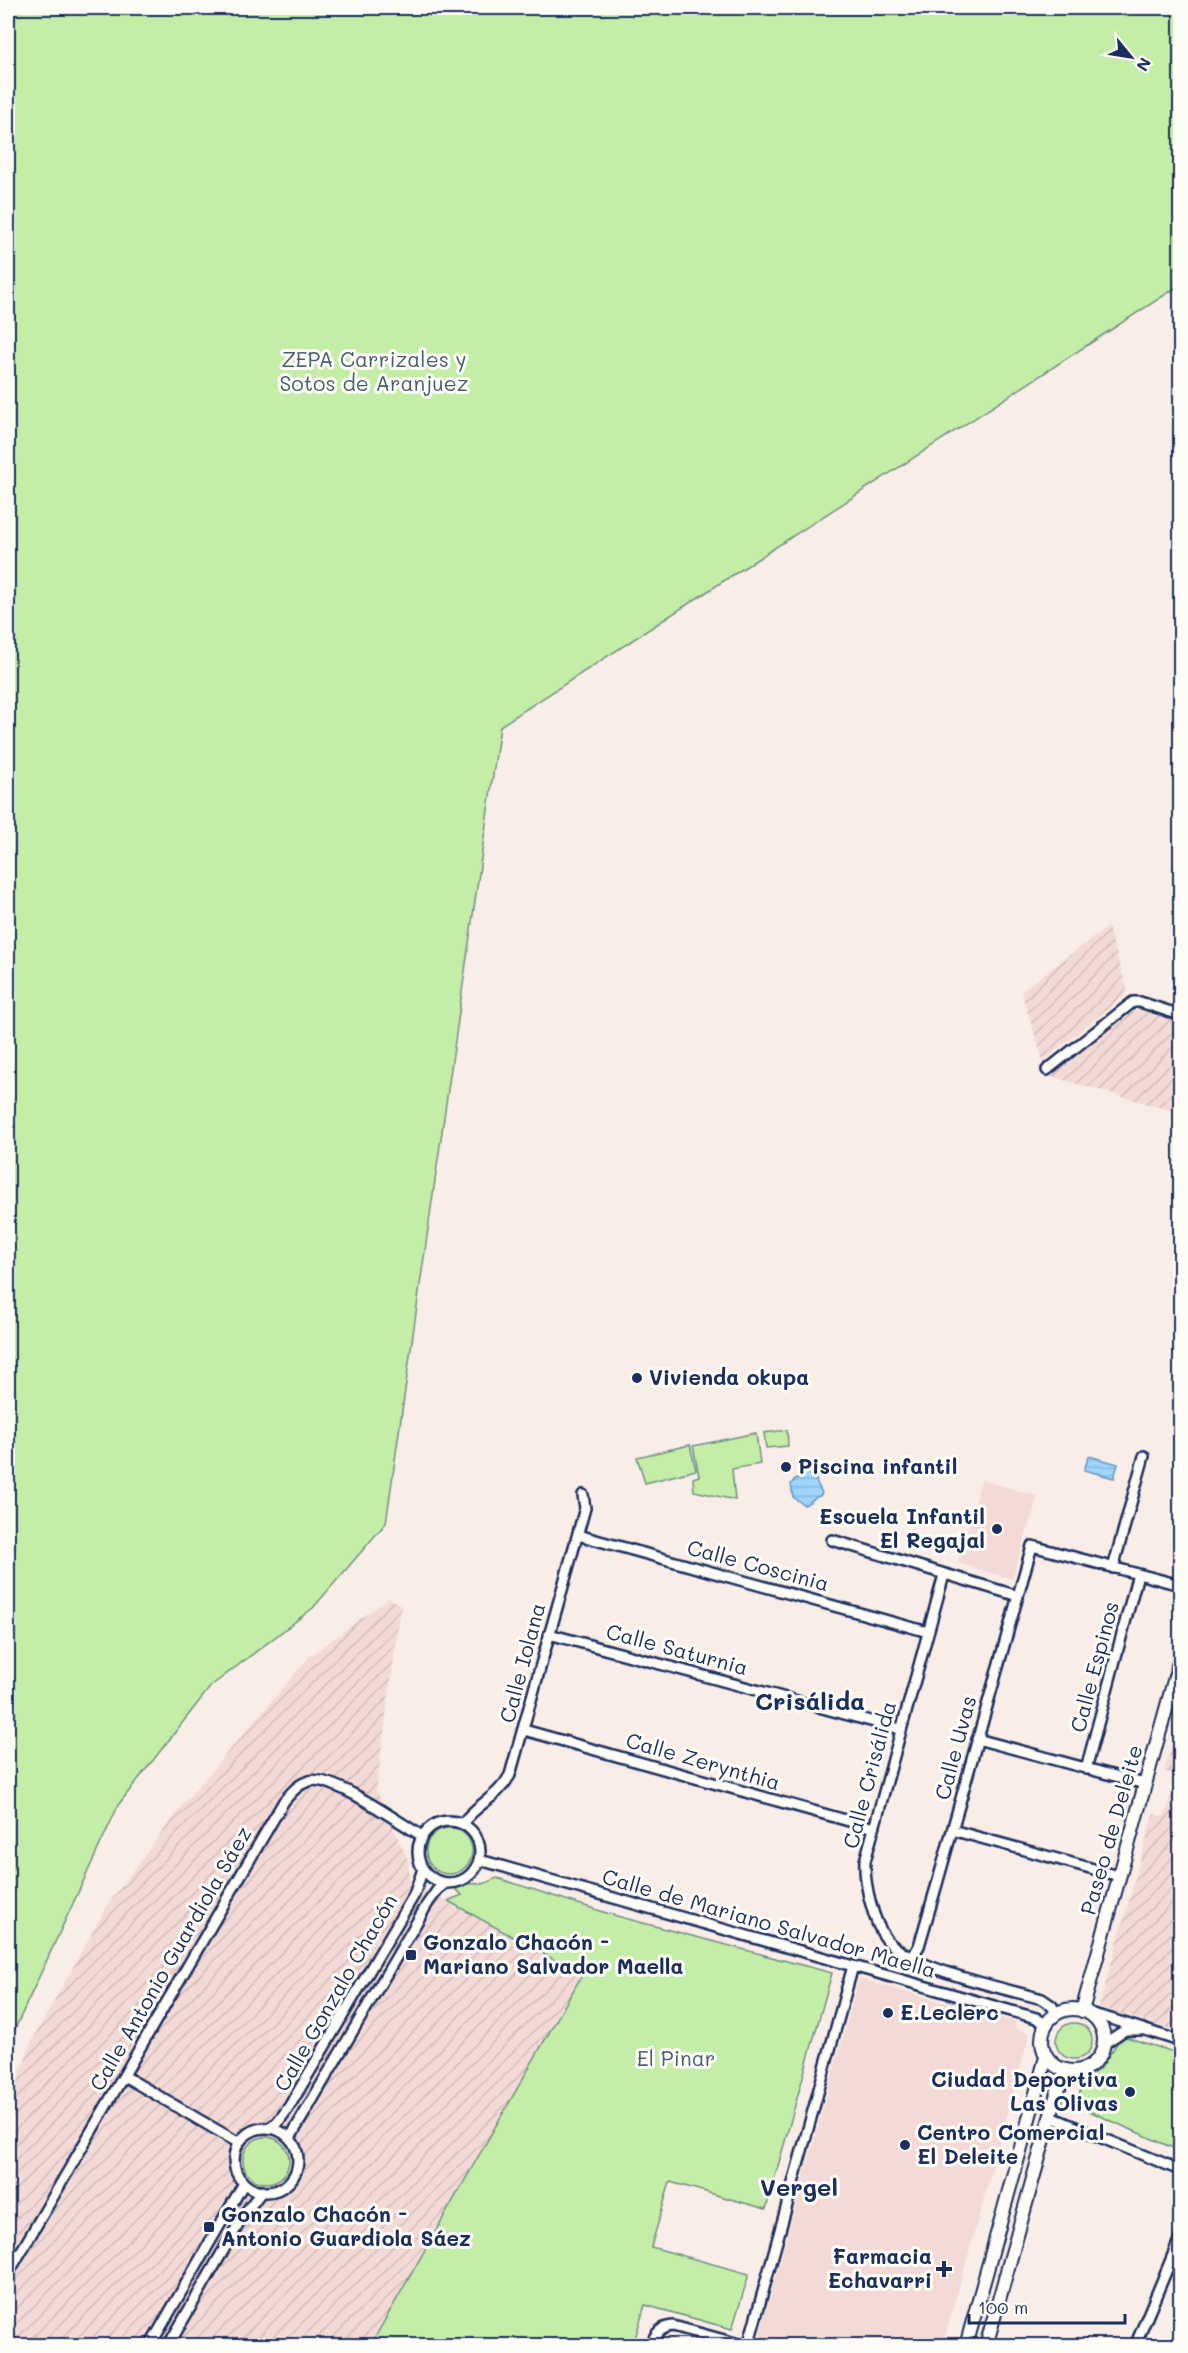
<svg xmlns="http://www.w3.org/2000/svg" width="1188" height="2353" font-family="Mali,sans-serif">
<style>
.built{fill:#f4dad6}
.industrial{fill:url(#industrial-furrows)}
.green{fill:#c4eda8;stroke:#708e83;stroke-width:1.5}
.water{fill:url(#water-rules);stroke:#6a93bd;stroke-width:1.5}
.lines{fill:none;stroke-linecap:round;stroke-linejoin:round}
.minor-casing{stroke:#1b2f5e;stroke-width:14}
.secondary-casing{stroke:#1b2f5e;stroke-width:16}
.minor{stroke:#fdfcf7;stroke-width:9}
.secondary{stroke:#fdfcf7;stroke-width:12}
.poi-dot{fill:#1b2f5e;stroke:#fdfcf7;stroke-width:2}
.labels{text-anchor:middle;stroke-width:6;stroke-linejoin:round;paint-order:stroke}
.park-label{font-size:21px;fill:#455e70;stroke:#fdfcf7}
.poi-label{font-size:21px;font-weight:bold;fill:#1b2f5e;stroke:#fdfcf7;text-anchor:start}
.street-label{font-size:21px;fill:#1b2f5e;stroke:#fdfcf7}
.quarter-label{font-size:24px;font-weight:bold;fill:#1b2f5e;stroke:#fdfcf7}
</style>
<defs>
<pattern id="industrial-furrows" width="10" height="10" patternUnits="userSpaceOnUse" patternTransform="scale(1.5)"><rect width="10" height="10" fill="#f4dad6"/><path d="M-1 1l2-2M0 10L10 0M9 11l2-2" fill="none" stroke="#d1bbba"/></pattern>
<pattern id="water-rules" width="6" height="5" patternUnits="userSpaceOnUse" patternTransform="scale(1.5)"><rect width="6" height="5" fill="#9ed6fd"/><path d="M0 2.5h6" fill="none" stroke="#88b8db"/></pattern>
</defs>
<rect width="100%" height="100%" fill="#f9ede8"/>
<filter id="ink" filterUnits="userSpaceOnUse"><feTurbulence type="fractalNoise" baseFrequency=".0167" numOctaves="2"/><feDisplacementMap in="SourceGraphic" scale="12" xChannelSelector="R" yChannelSelector="G"/><feConvolveMatrix kernelMatrix="1 2 1 2 8 2 1 2 1" color-interpolation-filters="sRGB"/></filter>
<g filter="url(#ink)">
<!-- built -->
<path class="built" d="M981,1480L1038,1496L1012,1579L958,1563Z
M859,1979L1016,2022L1015,2028L1030,2033L943,2345L781,2346L761,2338L760,2332Z"/>
<!-- industrial -->
<path class="industrial" d="M1108,927L1128,992L1043,1061L1021,991Z
M1139,1010L1180,1023V1113L1050,1076L1133,1012Z
M389,1598L401,1606L376,1790L408,1860L410,1882L582,1975L370,2345H8V2105L33,2039L108,1904L185,1802L310,1656Z
M1180,1716V2032L1099,2007L1153,1814L1163,1816L1167,1811L1176,1775L1164,1772Z"/>
<!-- green -->
<path class="green" d="M8,8H1180V285L500,726L386,1523L313,1608L211,1686L119,1804L8,2044Z
M787,1430L788,1446L766,1448L764,1433Z
M756,1433L760,1464L732,1469L735,1500L694,1491L693,1478L699,1476L693,1446Z
M690,1445L696,1470L645,1483L637,1457Z
M426 1851a23 23 0 1 1 46 0a23 23 0 1 1-46 0Z
M497,1878L613,1915L832,1973L766,2209L670,2182L651,2247L749,2274L732,2329L645,2305L633,2345L370,2346L582,1975L448,1901L462,1895L450,1883L483,1884Z
M1056 2041a18 18 0 1 1 36 0a18 18 0 1 1-36 0Z
M1126,2037L1180,2054V2151L1075,2105L1085,2079L1101,2068L1117,2043Z
M243 2160a23 23 0 1 1 46 0a23 23 0 1 1-46 0Z"/>
<!-- water -->
<path class="water" d="M1089,1456L1118,1464L1114,1478L1084,1470Z
M811,1463L819,1468L816,1481L822,1493L820,1496C813,1497 811,1503 804,1505L793,1497L791,1484L795,1479L802,1478L805,1465Z"/>
<g class="lines">
<defs>
<path id="minor" d="M1047,1070L1133,1002H1140L1180,1015
M578,1535L928,1632
M832,1540L1018,1596
M1113,1568L1144,1456
M944,1575L865,1861C864,1883 873,1923 887,1940C913,1970 1003,1988 1042,1999L1052,2006L1056,2014
M549,1634L900,1729
M524,1730L874,1828
M977,1739L1145,1784
M1086,1769L1138,1574
M418 1852a31 31 0 1 1 62 0a31 31 0 1 1-62 0Z
M463,1823C477,1803 497,1799 510,1775L585,1508L583,1495
M952,1830L1119,1876
M480,1860L1036,2018L1047,2025
M911,1959L919,1946L937,1884L1032,1546L1180,1585
M1089,2013C1121,2021 1150,2032 1180,2041
M1105,2043L1125,2030H1141
M124,2076L239,2143
M1051,2117L1180,2170
M269,2128L278,2122L289,2107L414,1895L423,1869
M234 2160a32 32 0 1 1 64 0a32 32 0 1 1-64 0Z
M290,2138L428,1903L438,1889L446,1883
M8,2274L284,1801C291,1793 298,1784 309,1781C332,1774 400,1823 422,1836
M150,2346L244,2183
M168,2346L245,2213L262,2191
M651,2346C654,2334 661,2327 673,2326L746,2346
M748,2346L853,1966
M1135,2346L1180,2238"/>
<path id="secondary" d="M1042 2040a31 31 0 1 1 62 0a31 31 0 1 1-62 0Z
M1082,2011L1180,1659
M966,2346L1046,2057
M986,2346L1057,2093L1067,2070"/>
</defs>
<!-- minor casing -->
<use href="#minor" class="minor-casing"/>
<!-- secondary casing -->
<use href="#secondary" class="secondary-casing"/>
<!-- minor -->
<use href="#minor" class="minor"/>
<!-- secondary -->
<use href="#secondary" class="secondary"/>
</g>
</g>
<!-- markers -->
<g class="poi-dot">
<circle cx="637" cy="1378" r="6"/>
<circle cx="786" cy="1467" r="6"/>
<circle cx="997" cy="1529" r="6"/>
<rect x="405" y="1949" width="12" height="12" rx="3"/>
<circle cx="888" cy="2013" r="6"/>
<circle cx="1130" cy="2092" r="6"/>
<circle cx="905" cy="2145" r="6"/>
<rect x="203" y="2221" width="12" height="12" rx="3"/>
<path d="M941 2260h6v6h6v6h-6v6h-6v-6h-6v-6h6z"/>
</g>
<g class="labels">
<!-- park labels -->
<g class="park-label">
<text x="374" y="367">ZEPA Carrizales y<tspan x="374" dy="24">Sotos de Aranjuez</tspan></text>
<text x="676" y="2066">El Pinar</text>
</g>
<!-- poi labels -->
<g class="poi-label">
<text x="649" y="1385">Vivienda okupa</text>
<text x="798" y="1474">Piscina infantil</text>
<text x="985" y="1524" text-anchor="end">Escuela Infantil<tspan x="985" dy="24">El Regajal</tspan></text>
<text x="423" y="1950">Gonzalo Chacón -<tspan x="423" dy="24">Mariano Salvador Maella</tspan></text>
<text x="900" y="2020">E.Leclerc</text>
<text x="1118" y="2087" text-anchor="end">Ciudad Deportiva<tspan x="1118" dy="24">Las Olivas</tspan></text>
<text x="917" y="2140">Centro Comercial<tspan x="917" dy="24">El Deleite</tspan></text>
<text x="221" y="2222">Gonzalo Chacón -<tspan x="221" dy="24">Antonio Guardiola Sáez</tspan></text>
<text x="932" y="2264" text-anchor="end">Farmacia<tspan x="932" dy="24">Echavarri</tspan></text>
</g>
<!-- street labels -->
<g class="street-label">
<text transform="translate(758 1566) rotate(15)" y="7">Calle Coscinia</text>
<text transform="translate(677 1650) rotate(15)" y="7">Calle Saturnia</text>
<text transform="translate(523 1663) rotate(-75)" y="7">Calle Iolana</text>
<text transform="translate(1095 1667) rotate(-75)" y="7">Calle Espinos</text>
<text transform="translate(956 1748) rotate(-75)" y="7">Calle Uvas</text>
<text transform="translate(703 1762) rotate(16)" y="7">Calle Zerynthia</text>
<text transform="translate(870 1775) rotate(-75)" y="7">Calle Crisálida</text>
<text transform="translate(1112 1830) rotate(-74)" y="7">Paseo de Deleite</text>
<text transform="translate(769 1924) rotate(16)" y="7">Calle de Mariano Salvador Maella</text>
<text transform="translate(171 1959) rotate(-60)" y="7">Calle Antonio Guardiola Sáez</text>
<text transform="translate(336 1993) rotate(-60)" y="7">Calle Gonzalo Chacón</text>
</g>
<!-- quarter labels -->
<g class="quarter-label">
<text x="810" y="1710">Crisálida</text>
<text x="799" y="2196">Vergel</text>
</g>
</g>
<!-- margin -->
<rect width="1188" height="2353" fill="none" stroke="#fdfcf7" stroke-width="30"/>
<rect x="15" y="15" width="1158" height="2323" fill="none" stroke="#1b2f5e" stroke-width="2" filter="url(#ink)"/>
<!-- north arrow -->
<g transform="translate(1131 57) rotate(120)" stroke="#fdfcf7" stroke-width="4.5" paint-order="stroke">
<path d="M0-4.5L10 22L0 15L-10 22Z" fill="#1b2f5e"/>
<text y="-9" font-size="16" font-weight="bold" text-anchor="middle" fill="#1b2f5e">N</text>
</g>
<!-- scale -->
<path d="M969 2314v9h156v-9" fill="none" stroke="#1b2f5e" stroke-width="3"/>
<text x="978" y="2314" font-size="18" fill="#1b2f5e" stroke="#fdfcf7" stroke-width="4.5" paint-order="stroke">100 m</text>
</svg>
